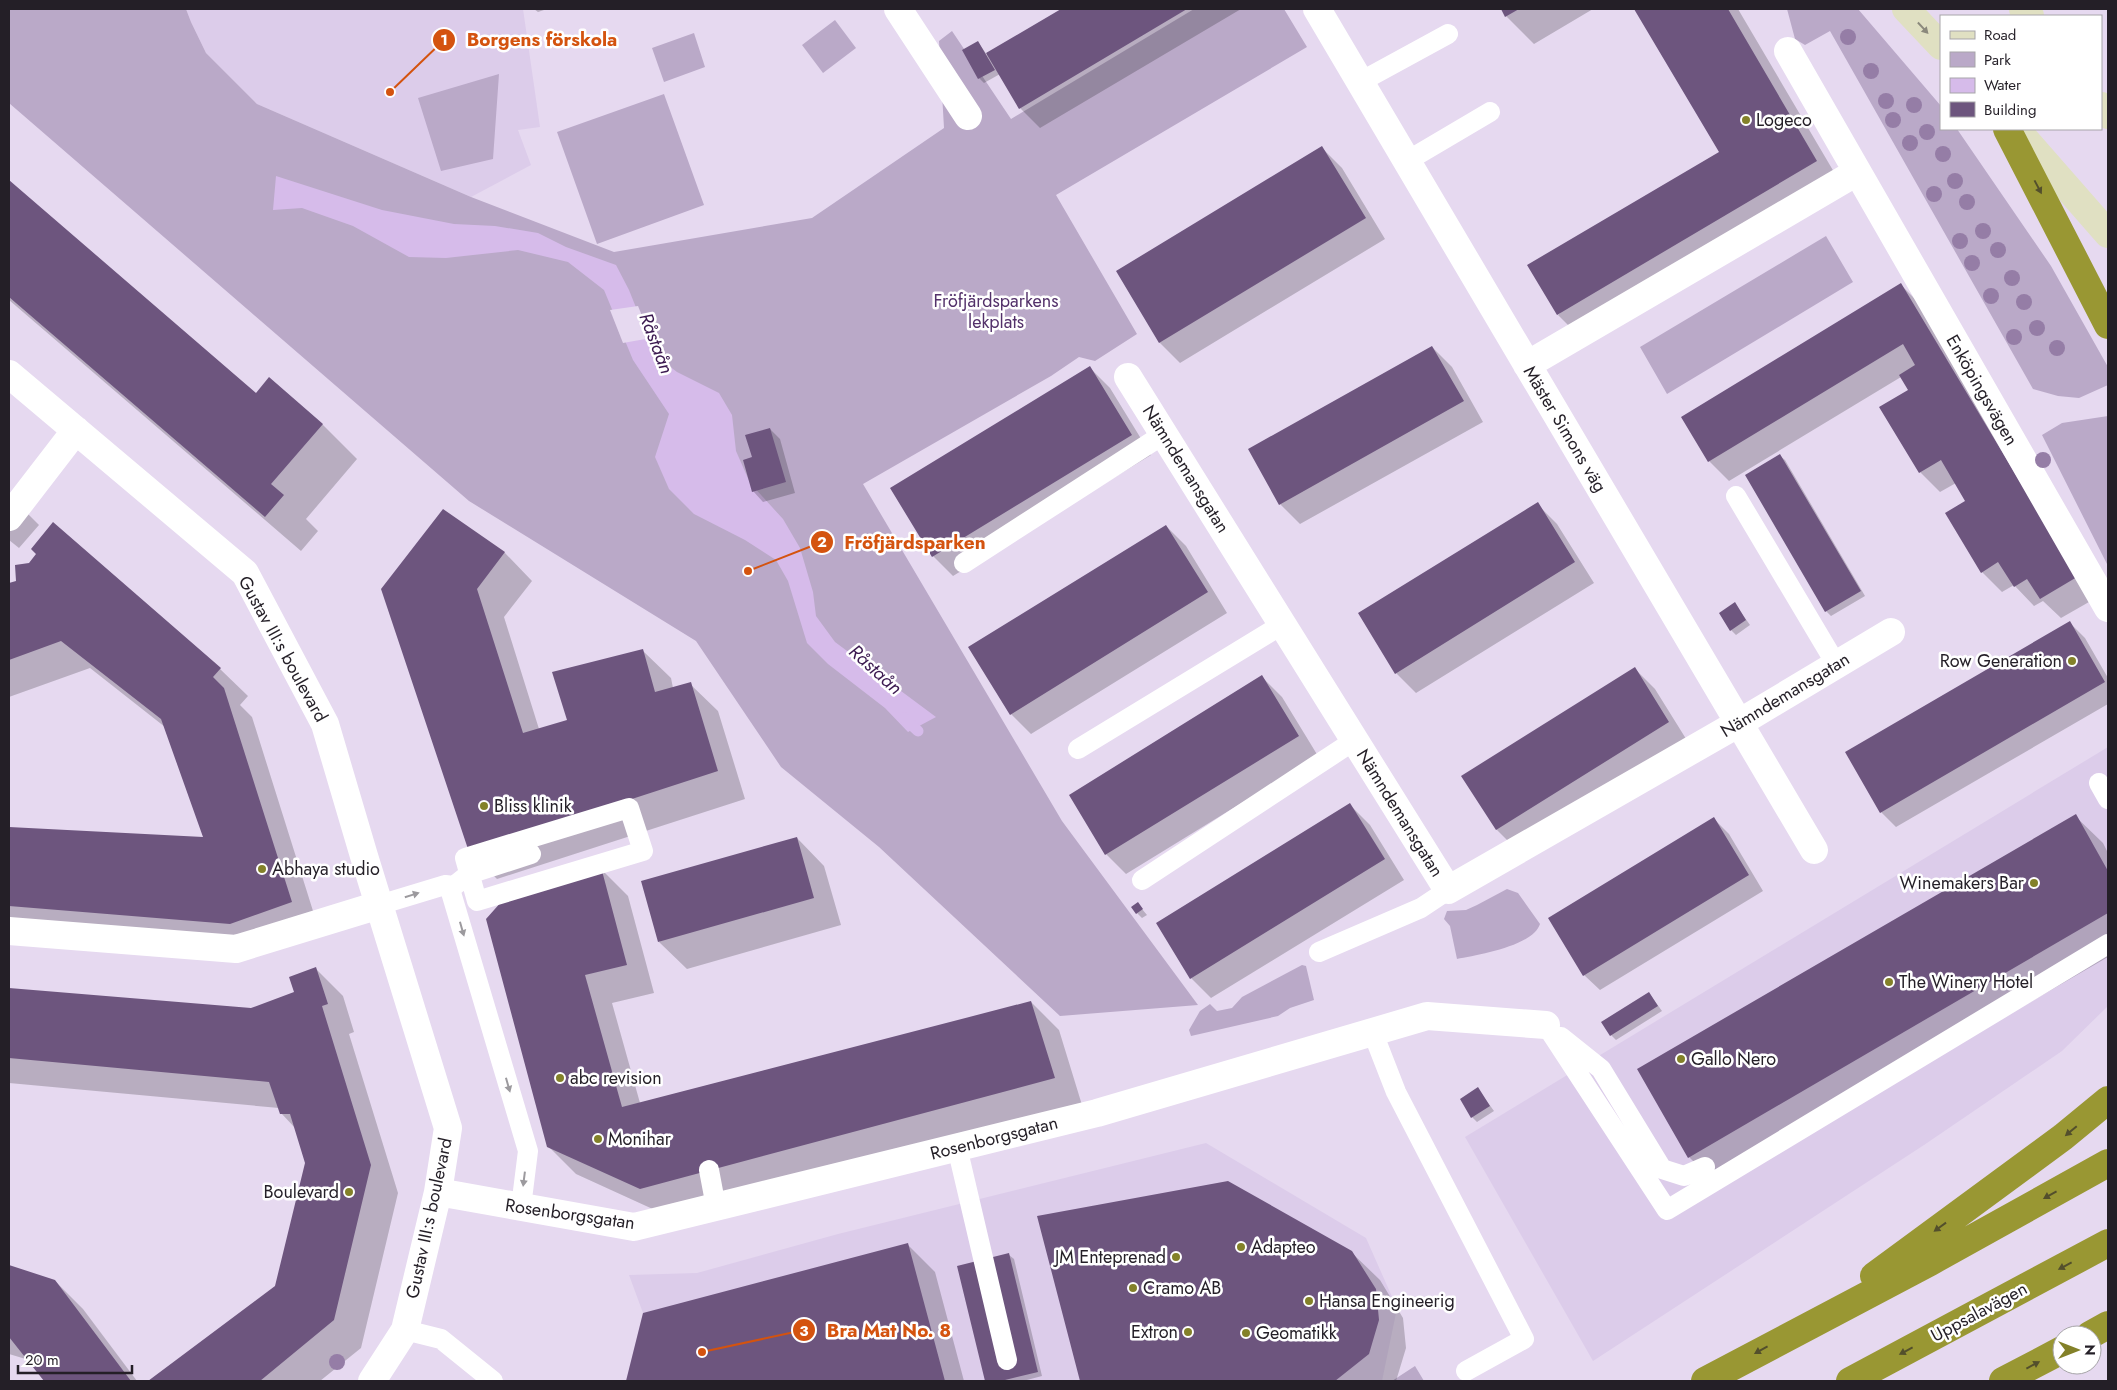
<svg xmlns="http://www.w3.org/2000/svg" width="2117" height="1390" font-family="Jost,sans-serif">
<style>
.built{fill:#dcccea}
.green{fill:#baa9c8}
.water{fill:#d6bbea}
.pier{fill:#e6d9f0}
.shadow{fill:#0003}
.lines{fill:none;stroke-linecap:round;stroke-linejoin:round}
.stream{stroke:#d6bbea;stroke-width:11}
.building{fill:#6d557e}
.service{stroke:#fff;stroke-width:20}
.minor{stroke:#fff;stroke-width:28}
.secondary{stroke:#e0e0c2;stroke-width:28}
.motorway{stroke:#999733;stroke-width:28}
.tree{fill:#957da6}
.oneway{fill:#8b897c}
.oneway2{fill:#534f2c}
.oneway3{fill:#9c9a9e}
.poi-dot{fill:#838129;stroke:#fff;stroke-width:2}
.labels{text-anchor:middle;stroke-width:5;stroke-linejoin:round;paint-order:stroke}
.poi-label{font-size:18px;fill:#241f27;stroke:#fff;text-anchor:start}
.park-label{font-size:18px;fill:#53316a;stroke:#fff}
.street-label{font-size:18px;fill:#241f27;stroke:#fff}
.water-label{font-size:19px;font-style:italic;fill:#3b1950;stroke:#fff}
.leader{fill:none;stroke:#d4530f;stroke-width:2}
.callout-dot{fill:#d4530f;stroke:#fff;stroke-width:2}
.mark-label{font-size:15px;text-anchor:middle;font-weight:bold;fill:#fff}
.callout-label{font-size:19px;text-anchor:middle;font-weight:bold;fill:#d4530f;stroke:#fff;stroke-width:5;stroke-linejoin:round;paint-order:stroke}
</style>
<rect width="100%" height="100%" fill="#e6d9f0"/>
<!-- built -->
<path class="built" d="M186,9H523L540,127L518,130L531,165L471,197L257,104L206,53L191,22Z
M2108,747V1006L2062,1051L1924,1145L1593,1361L1465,1137Z
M1206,1143L1366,1238L1397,1308L1382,1381H626L643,1313L629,1275L697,1273L838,1234Z"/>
<!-- green -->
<path class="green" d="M9,9H186L191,22L206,53L257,104L471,197L614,252L812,218L944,128L939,41L952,31L1011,119L1194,9H1284L1307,47L1056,195L1137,334L1095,361L1079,357L1051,376L863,484L1062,821L1198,1005L1060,1016L879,847L781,767L696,641L469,501L9,103Z
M1787,9H1858L1941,106V129H1957L2051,266L2108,367V385L2079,398L2058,396L2033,389L1830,31L1805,45L1795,39Z
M835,20L856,48L823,73L802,45Z
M694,33L705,67L664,82L652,48Z
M499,74L493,159L441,171L418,98Z
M664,94L704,205L597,244L557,132Z
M1826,236L1853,282L1667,394L1640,347Z
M2108,416V566L2042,435L2062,423Z
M1507,889L1518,893L1540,924C1533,946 1478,955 1457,959L1450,926L1444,919L1447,911L1466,910L1477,905Z
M1302,965L1306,966L1314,1000L1290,1008L1278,1016L1191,1036L1189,1030L1200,1011L1210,1004L1217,1011L1232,1008L1242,997Z
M1415,1366L1424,1381H1392Z"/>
<!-- water -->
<path class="water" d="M276,176L382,210L454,224L495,226L538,233L566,247L616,265L629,290L655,355L677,372L719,393L732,415L736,451L750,483L783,519L800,548L813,592L816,616L835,642L936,717L908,732L885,708L828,664L807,643L788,581L776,560L745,540L694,514L669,489L655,457L669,414L633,360L604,290L568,262L518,250L446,258L409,257L353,226L302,208L273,210Z"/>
<!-- pier -->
<path class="pier" d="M638,306L651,338L623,343L610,310Z"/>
<!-- shadow -->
<path class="shadow" d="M534,9H547L538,12Z
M1064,9H1241L1040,128L1020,108L1000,74L984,83L979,78L978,42L987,55Z
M1502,9H1593L1534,44L1506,16Z
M1636,9H1738L1844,189L1585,342L1558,315L1720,152Z
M1322,148L1342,168L1385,239L1180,363L1160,343L1117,271Z
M9,182L256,394L322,424L357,459L306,519L318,531L301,551L9,300Z
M1901,285L1921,305L2096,598L2061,618L2043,601L2034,606L2014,585L2002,592L1982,572L1967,501L1956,483L1940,492L1920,472L1910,391L1901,377L1729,481L1709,461Z
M1432,347L1452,367L1483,422L1300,524L1280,504Z
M1090,368L1110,388L1151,455L953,576L933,556Z
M770,429L780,439L795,493L763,502L753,491V458Z
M1780,456L1785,460L1865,596L1831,616L1826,611Z
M9,495L39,525L19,548L9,540Z
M1537,504L1557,524L1594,583L1416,693L1396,673L1360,614Z
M444,511L505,553L532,581L504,617L539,729L568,721L643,651L671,678L673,688L690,684L718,711L745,799L497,879L470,852Z
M1166,526L1186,546L1227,613L1031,734L1011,714Z
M18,581L220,669L248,696L240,705L252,717L319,930L258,951L9,931V828L205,838L165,727L90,668L9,697V584Z
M1735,604L1750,625L1736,635L1731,630Z
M2070,623L2085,638L2108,678V704L1896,827L1881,812Z
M1635,669L1655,689L1688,742L1517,850L1497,830L1463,776Z
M1262,677L1282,697L1318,756L1126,874L1106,854Z
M1350,805L1370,825L1404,880L1211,998L1191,978Z
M2075,816L2103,843L2108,853V957L1716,1184L1689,1157Z
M1713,818L1729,834L1763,891L1600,990L1584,975Z
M797,838L824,866L841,925L687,969L659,942Z
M601,869L628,896L654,993L612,1003L640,1103L1031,1002L1059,1030L1082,1105L668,1216L576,1174L548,1146Z
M1142,909L1147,915L1142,918L1137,913Z
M316,969L343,996L354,1032L349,1034L398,1193L361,1348L320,1381H150L276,1287L306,1163L296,1129L281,1113L279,1108L9,1083V989L251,1009L296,993Z
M1649,993L1662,1011L1616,1040L1611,1035Z
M1478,1089L1494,1111L1477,1122L1472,1117Z
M1039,1217L1351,1252L1380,1280L1403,1318L1406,1348L1396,1381H1081Z
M908,1245L935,1272L964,1381H627L644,1314Z
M1009,1255L1014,1259L1042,1376L1023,1381H986L958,1267Z
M9,1267L55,1281L83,1309L137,1381H46L29,1360L9,1354Z"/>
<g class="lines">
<!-- stream -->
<path class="stream" d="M904,718L918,731"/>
</g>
<!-- building -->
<path class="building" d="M1061,9H1187L1019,109L986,53Z
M1501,9H1519L1505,17Z
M1634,9H1728L1817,161L1557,315L1527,265L1719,152Z
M978,41L995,70L978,79L962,50Z
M1322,146L1366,218L1159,343L1116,271Z
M9,180L256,393L269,377L323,424L271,484L284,495L265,517L9,297Z
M1901,283L2077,577L2040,599L2027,579L2014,587L1998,562L1981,573L1945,513L1965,501L1941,460L1919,473L1879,407L1908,390L1899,375L1915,365L1903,344L1708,462L1681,417Z
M1432,346L1464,401L1279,505L1248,449Z
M1090,366L1132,435L932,557L890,488Z
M770,428L786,482L752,492L743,460L752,457L745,435Z
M1780,454L1861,591L1825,612L1745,475Z
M1538,502L1575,562L1395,674L1358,613Z
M443,509L505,552L477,589L523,733L567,720L552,672L643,649L655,692L691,682L718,771L469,852L381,589Z
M53,522L221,668L213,677L224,688L292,902L230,924L9,906V827L203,837L161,719L61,641L9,660V583L16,581L15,565L29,563L36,554L31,549Z
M1166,525L1208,592L1010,715L968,647Z
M1735,602L1746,620L1730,631L1719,613Z
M2070,621L2105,682L1880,813L1845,752Z
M1635,667L1669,722L1496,830L1461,776Z
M1262,675L1299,736L1105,855L1069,795Z
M1350,803L1385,859L1190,979L1156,923Z
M2076,814L2108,871V913L1688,1158L1637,1069Z
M1714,817L1749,875L1583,976L1548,918Z
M797,837L814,898L658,942L641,881Z
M601,867L627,965L585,975L622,1107L1031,1001L1055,1078L640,1189L547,1147L486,919L502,901Z
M1138,902L1143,909L1136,914L1131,907Z
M316,967L328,1004L322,1006L371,1165L334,1320L260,1381H148L275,1286L305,1163L290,1114H280L269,1082L9,1058V988L251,1008L294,992L289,977Z
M1649,992L1658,1006L1610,1036L1601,1022Z
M1478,1087L1490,1106L1471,1118L1460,1099Z
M1228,1181L1352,1251L1376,1289L1379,1320L1369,1354L1335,1381H1080L1037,1216Z
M908,1243L945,1381H626L643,1313Z
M1009,1253L1038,1372L1001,1381H985L957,1266Z
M9,1265L55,1280L131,1381H44L9,1337Z"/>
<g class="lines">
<!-- service -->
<path class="service" d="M1360,82L1448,34
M1407,161L1490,112
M1736,496L1836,664
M964,563L1164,434
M1078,749L1283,624
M2099,783L2108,799
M629,808L643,851L477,901L465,858Z
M1142,880L1355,740
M445,885L450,889L528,1151L521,1207
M379,905L445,885L454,886L469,874L531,854
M1319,952L1421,908L1448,890
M1546,1025L1667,1210L2108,944
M1373,1033L1396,1092L1524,1339L1466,1371
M1561,1037L1601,1069L1662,1169L1684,1176L1705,1167
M957,1147L1007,1360
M709,1170L716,1207
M405,1330L441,1339L493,1381"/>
<!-- minor -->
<path class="minor" d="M898,9L968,116
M1317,9L1814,850
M1788,51L2108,608
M1527,365L1857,172
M9,374L245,573L325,724L364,856L448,1128L438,1192L405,1330L372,1381
M1128,377L1448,890L1739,723L1891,632
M9,517L76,430
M9,931L236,949L379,905
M438,1192L634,1227L1097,1113L1427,1016L1546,1025"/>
<!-- secondary -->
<path class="secondary" d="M1906,9L1941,46
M2023,9L2030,16
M2101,106L2108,115
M2016,129L2108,234"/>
<!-- motorway -->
<path class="motorway" d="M2007,129L2108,325
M1874,1276L2063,1137L2108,1100
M2090,1335L2108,1325
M1705,1381L1930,1262L2108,1163
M1850,1381L2108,1243
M2003,1381L2062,1350"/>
</g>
<!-- trees -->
<g class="tree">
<circle cx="1848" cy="37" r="8"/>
<circle cx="1871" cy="71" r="8"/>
<circle cx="1886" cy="101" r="8"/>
<circle cx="1914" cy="105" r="8"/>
<circle cx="1893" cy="120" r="8"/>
<circle cx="1927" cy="132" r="8"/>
<circle cx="1910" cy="143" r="8"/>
<circle cx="1943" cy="154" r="8"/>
<circle cx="1955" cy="181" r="8"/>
<circle cx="1934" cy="194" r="8"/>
<circle cx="1967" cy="202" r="8"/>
<circle cx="1983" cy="231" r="8"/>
<circle cx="1960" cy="241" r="8"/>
<circle cx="1998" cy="250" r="8"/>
<circle cx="1972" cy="263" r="8"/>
<circle cx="2012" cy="278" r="8"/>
<circle cx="1991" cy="296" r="8"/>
<circle cx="2024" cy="302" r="8"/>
<circle cx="2037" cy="328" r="8"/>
<circle cx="2014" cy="337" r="8"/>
<circle cx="2057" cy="348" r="8"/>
<circle cx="2043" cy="460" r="8"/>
<circle cx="337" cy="1362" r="8"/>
</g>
<!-- one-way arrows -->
<defs><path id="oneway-solid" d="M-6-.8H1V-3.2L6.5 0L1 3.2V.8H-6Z" transform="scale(1.25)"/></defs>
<use class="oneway" href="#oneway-solid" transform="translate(1923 28) rotate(47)"/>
<g class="oneway2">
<use href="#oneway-solid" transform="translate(2038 187) rotate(62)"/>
<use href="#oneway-solid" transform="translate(2071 1131) rotate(140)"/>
<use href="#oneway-solid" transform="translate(2050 1195) rotate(151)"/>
<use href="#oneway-solid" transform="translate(1940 1227) rotate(144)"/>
<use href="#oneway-solid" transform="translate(2065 1266) rotate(152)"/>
<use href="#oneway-solid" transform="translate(1761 1350) rotate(151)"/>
<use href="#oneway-solid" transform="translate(1906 1351) rotate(152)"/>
<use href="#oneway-solid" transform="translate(2033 1365) rotate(-28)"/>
</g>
<g class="oneway3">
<use href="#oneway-solid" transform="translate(412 895) rotate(-17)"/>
<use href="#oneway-solid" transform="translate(462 929) rotate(74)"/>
<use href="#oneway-solid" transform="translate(508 1085) rotate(74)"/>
<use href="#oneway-solid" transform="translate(524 1179) rotate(97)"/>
</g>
<!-- markers -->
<g class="poi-dot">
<circle cx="1746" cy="120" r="5"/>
<circle cx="2072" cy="661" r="5"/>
<circle cx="484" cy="806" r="5"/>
<circle cx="262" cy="869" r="5"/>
<circle cx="2034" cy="883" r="5"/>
<circle cx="1889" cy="982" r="5"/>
<circle cx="1681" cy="1059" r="5"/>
<circle cx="560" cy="1078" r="5"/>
<circle cx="598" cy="1139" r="5"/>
<circle cx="349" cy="1192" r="5"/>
<circle cx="1241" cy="1247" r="5"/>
<circle cx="1176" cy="1257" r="5"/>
<circle cx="1133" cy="1288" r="5"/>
<circle cx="1309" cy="1301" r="5"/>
<circle cx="1188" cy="1332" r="5"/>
<circle cx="1246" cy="1333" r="5"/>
</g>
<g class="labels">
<!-- poi labels -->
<g class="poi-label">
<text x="1756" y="126">Logeco</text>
<text x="2062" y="667" text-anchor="end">Row Generation</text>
<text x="494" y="812">Bliss klinik</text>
<text x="272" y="875">Abhaya studio</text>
<text x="2024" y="889" text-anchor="end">Winemakers Bar</text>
<text x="1899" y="988">The Winery Hotel</text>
<text x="1691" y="1065">Gallo Nero</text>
<text x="570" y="1084">abc revision</text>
<text x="608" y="1145">Monihar</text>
<text x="339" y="1198" text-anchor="end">Boulevard</text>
<text x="1251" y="1253">Adapteo</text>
<text x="1166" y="1263" text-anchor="end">JM Enteprenad</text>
<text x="1143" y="1294">Cramo AB</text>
<text x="1319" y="1307">Hansa Engineerig</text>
<text x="1178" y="1338" text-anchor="end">Extron</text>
<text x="1256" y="1339">Geomatikk</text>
</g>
<!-- park labels -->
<g class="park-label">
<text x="996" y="307">Fröfjärdsparkens<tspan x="996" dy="21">lekplats</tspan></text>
</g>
<!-- street labels -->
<g class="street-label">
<text transform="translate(1982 390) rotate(60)" y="6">Enköpingsvägen</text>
<text transform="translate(1565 429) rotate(59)" y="6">Mäster Simons väg</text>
<text transform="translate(1186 469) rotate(58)" y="6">Nämndemansgatan</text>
<text transform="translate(283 649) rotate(61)" y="6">Gustav III:s boulevard</text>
<text transform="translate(1785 695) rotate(-31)" y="6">Nämndemansgatan</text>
<text transform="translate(1400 813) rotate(58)" y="6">Nämndemansgatan</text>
<text transform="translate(994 1138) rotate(-14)" y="6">Rosenborgsgatan</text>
<text transform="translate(570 1214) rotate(8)" y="6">Rosenborgsgatan</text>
<text transform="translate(429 1218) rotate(-78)" y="6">Gustav III:s boulevard</text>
<text transform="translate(1979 1312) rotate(-28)" y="6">Uppsalavägen</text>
</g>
<!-- water labels -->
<g class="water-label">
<text transform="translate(657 343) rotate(69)" y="7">Råstaån</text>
<text transform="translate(876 669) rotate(42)" y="7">Råstaån</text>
</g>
</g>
<!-- callouts -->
<path class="leader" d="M390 92L444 40M748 571L822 542M702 1352L804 1330"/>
<g class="callout-dot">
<circle cx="390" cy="92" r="5"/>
<circle cx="748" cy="571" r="5"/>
<circle cx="702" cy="1352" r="5"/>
<circle cx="444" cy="40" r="12"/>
<circle cx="822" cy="542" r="12"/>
<circle cx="804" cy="1330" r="12"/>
</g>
<g class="mark-label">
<text x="444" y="45">1</text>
<text x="822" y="547">2</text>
<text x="804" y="1336">3</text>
</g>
<g class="callout-label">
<text x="542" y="46">Borgens förskola</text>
<text x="915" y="549">Fröfjärdsparken</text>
<text x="889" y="1337">Bra Mat No. 8</text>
</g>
<!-- border -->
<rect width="2117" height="1390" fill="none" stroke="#241f27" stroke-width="20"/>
<!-- legend -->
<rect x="1940" y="15" width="162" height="115" fill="#ffffff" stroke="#a7a5a9"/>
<rect x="1950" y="31" width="25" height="8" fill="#e0e0c2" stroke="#a7a5a9"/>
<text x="1984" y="40" font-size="15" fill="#241f27">Road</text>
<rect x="1950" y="52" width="25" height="15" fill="#baa9c8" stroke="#a7a5a9"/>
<text x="1984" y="65" font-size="15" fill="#241f27">Park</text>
<rect x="1950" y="78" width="25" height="15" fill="#d6bbea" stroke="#a7a5a9"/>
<text x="1984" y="90" font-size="15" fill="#241f27">Water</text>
<rect x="1950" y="102" width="25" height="15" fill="#6d557e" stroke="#a7a5a9"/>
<text x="1984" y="115" font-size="15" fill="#241f27">Building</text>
<!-- north arrow -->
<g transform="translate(2077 1350) rotate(90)"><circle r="24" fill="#ffffff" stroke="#a7a5a9"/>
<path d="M0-4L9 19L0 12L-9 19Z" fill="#838129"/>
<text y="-8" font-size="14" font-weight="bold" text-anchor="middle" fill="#241f27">N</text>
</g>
<!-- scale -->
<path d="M18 1365v8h114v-8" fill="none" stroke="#241f27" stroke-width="2.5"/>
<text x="25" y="1365" font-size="15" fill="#241f27" stroke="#ffffff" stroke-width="4" paint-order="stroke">20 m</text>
</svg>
